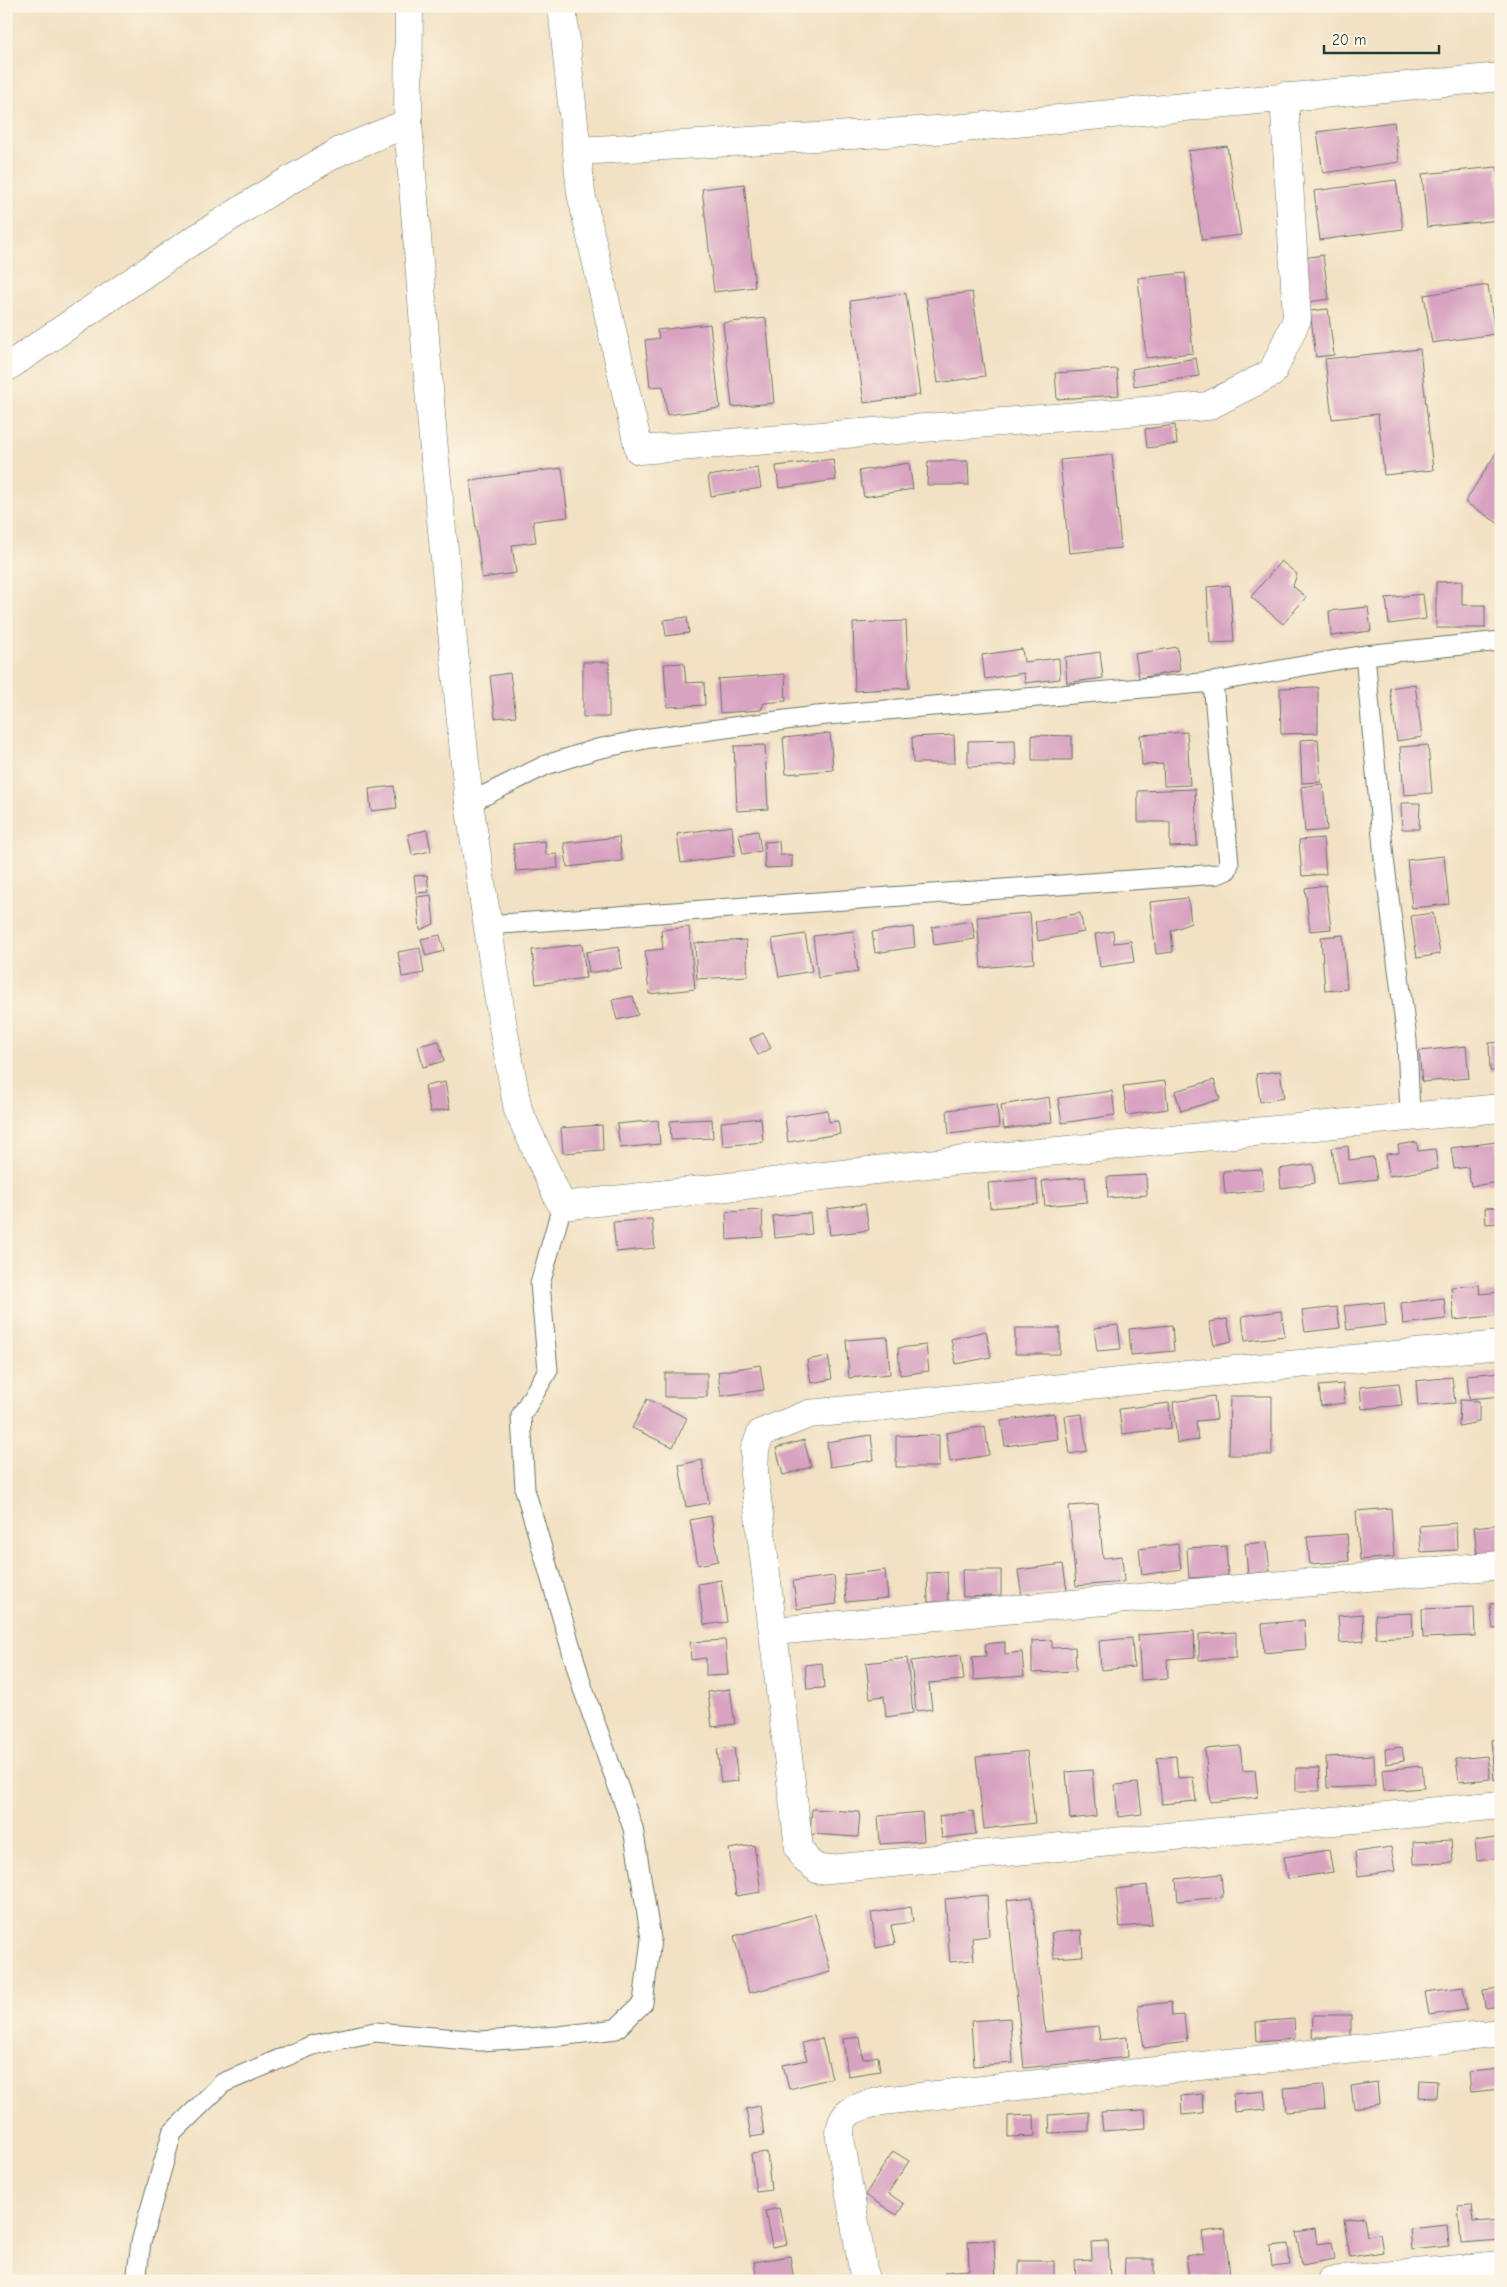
<svg xmlns="http://www.w3.org/2000/svg" width="1507" height="2287" font-family="'Comic Neue',sans-serif">
<style>
.building{fill:#d8a2c1}
.lines{fill:none;stroke-linecap:round;stroke-linejoin:round}
.lane-casing{stroke:#697666;stroke-width:21}
.street-casing{stroke:#697666;stroke-width:29}
.lane{stroke:#fff;stroke-width:19}
.street{stroke:#fff;stroke-width:28}
</style>
<rect width="100%" height="100%" fill="#fcf5e5"/>
<filter id="ink" filterUnits="userSpaceOnUse"><feTurbulence type="fractalNoise" baseFrequency=".02" numOctaves="2"/><feDisplacementMap in="SourceGraphic" scale="10" xChannelSelector="R" yChannelSelector="G"/><feConvolveMatrix kernelMatrix="1 2 1 2 8 2 1 2 1" color-interpolation-filters="sRGB"/></filter>
<filter id="wash" filterUnits="userSpaceOnUse"><feTurbulence type="fractalNoise" baseFrequency=".0096" numOctaves="4" result="noise"/><feDisplacementMap in="SourceGraphic" scale="20" xChannelSelector="R" yChannelSelector="G"/><feGaussianBlur stdDeviation="1.12" result="paint"/><feColorMatrix in="noise" values="0 0 0 0 0 0 0 0 0 0 0 0 0 0 0 0 0 1.4 0 .05"/><feComposite in="paint" operator="in"/></filter>
<g filter="url(#wash)">
<rect width="100%" height="100%" fill="#f2e1c3"/>
<g id="blocks">
<!-- building -->
<path class="building" d="M1394,122L1399,162L1323,173L1317,132Z
M1227,146L1241,235L1202,240L1188,151Z
M1497,167L1501,220L1427,227L1422,174Z
M1396,180L1403,229L1320,240L1314,191Z
M744,184L755,287L714,292L702,189Z
M1323,255L1329,299L1308,302L1303,258Z
M1185,273L1193,353L1146,358L1138,278Z
M1488,285L1495,334L1432,343L1424,295Z
M972,292L985,376L938,383L926,298Z
M906,293L920,395L864,403L850,301Z
M1328,309L1334,355L1316,357L1310,311Z
M766,318L774,403L732,407L723,323Z
M710,324L720,408L667,415L663,386L650,387L645,340L659,338L657,330Z
M1420,349L1433,470L1384,475L1378,414L1332,419L1325,359Z
M1196,358L1199,376L1134,386L1132,369Z
M1117,369L1119,395L1057,399L1055,373Z
M1175,425L1177,444L1147,448L1145,429Z
M1501,445V525L1465,502Z
M1112,455L1121,548L1069,553L1060,460Z
M833,459L836,480L779,488L776,466Z
M928,461H968L969,485H927Z
M909,463L913,489L864,497L859,471Z
M562,468L568,517L533,521L536,542L512,545L516,573L482,578L470,480Z
M758,468L761,488L711,496L708,476Z
M1281,561L1297,574L1293,586L1306,597L1283,624L1251,597Z
M1462,581V605H1485V628H1436V582Z
M1230,585L1234,642L1210,643L1207,587Z
M1423,594L1426,619L1389,624L1386,598Z
M1368,607L1371,631L1331,636L1329,611Z
M687,617L689,633L666,636L664,620Z
M906,621L909,688L855,691L853,623Z
M1177,647L1180,671L1139,678L1135,654Z
M1022,649L1024,662L1059,658L1060,679L1025,683L1024,673L985,679L982,655Z
M1100,652L1103,678L1067,683L1065,657Z
M583,662H609V717H583Z
M684,663L686,683L704,682L705,705L667,707L664,664Z
M510,673L516,716L495,718L490,676Z
M785,674L786,701L764,703L761,710L720,713L718,679Z
M1415,684L1422,737L1397,741L1390,688Z
M1318,687V733L1281,734L1280,688Z
M1187,732L1190,785L1164,786L1163,764L1142,765L1140,735Z
M830,733L833,770L786,774L783,738Z
M954,735L955,763H913L912,737Z
M1032,735L1072,736V760H1032Z
M1318,739L1321,782L1302,783L1300,740Z
M1015,740L1016,765L968,767V741Z
M765,745L768,809L737,811L734,746Z
M1428,745L1432,793L1404,795L1400,747Z
M1323,784L1327,830L1305,832L1301,787Z
M394,786L397,808L371,811L369,789Z
M1195,789L1197,846L1170,847V822H1138V791Z
M1401,803H1420L1419,829H1402Z
M732,826L735,856L681,863L677,834Z
M427,830L431,851L412,855L408,834Z
M758,831L761,851L743,854L739,834Z
M619,837L622,861L567,867L564,843Z
M1323,838L1326,874L1302,876L1299,840Z
M545,841L546,855L557,854L558,868L516,871L513,844Z
M779,841L780,855H792V867L765,868L764,842Z
M1444,856L1449,904L1412,908L1407,860Z
M427,875L429,892L416,893L414,876Z
M1326,885L1331,929L1310,931L1305,888Z
M431,895L434,924L420,930L417,897Z
M1188,898L1191,923L1171,931L1173,952L1156,954L1150,902Z
M1030,913L1034,963L981,968L977,917Z
M1080,913L1084,932L1038,941L1035,922Z
M1433,913L1440,954L1417,958L1411,916Z
M972,921L975,939L934,945L932,927Z
M689,927L695,989L649,994L645,951L663,949L661,930Z
M913,927L915,947L875,953L872,932Z
M853,931L858,972L818,978L813,936Z
M1113,931L1114,943L1131,941L1134,962L1100,967L1095,934Z
M805,934L812,971L779,977L772,939Z
M440,935L444,951L426,956L421,939Z
M1343,935L1347,989L1325,991L1321,937Z
M746,940L748,976L697,979L695,943Z
M582,944L586,978L536,984L532,950Z
M619,947L622,968L589,973L586,952Z
M420,948L424,973L402,977L398,952Z
M633,996L638,1015L617,1020L612,1000Z
M763,1033L771,1048L758,1055L750,1039Z
M439,1041L444,1061L423,1067L418,1046Z
M1501,1042V1071H1490L1489,1043Z
M1466,1046L1469,1078L1422,1082L1419,1051Z
M1280,1071L1284,1098L1260,1102L1256,1074Z
M1214,1080L1220,1099L1181,1111L1175,1091Z
M1165,1081L1168,1109L1127,1115L1123,1086Z
M445,1082L450,1109L430,1112L425,1086Z
M1112,1091L1115,1115L1062,1123L1058,1098Z
M1049,1097L1052,1122L1004,1129L1001,1105Z
M997,1104L999,1128L949,1134L947,1110Z
M827,1110L829,1122L838,1121L840,1134L788,1142L785,1117Z
M761,1118L763,1142L723,1146L721,1122Z
M712,1119L713,1138L671,1140L670,1121Z
M658,1120L660,1144L620,1148L617,1124Z
M602,1125L603,1150L563,1153L561,1128Z
M1417,1142L1418,1151L1435,1149L1438,1169L1389,1176L1386,1154L1399,1153L1398,1145Z
M1496,1142L1501,1182L1471,1186L1468,1167L1454,1169L1451,1148Z
M1348,1146L1349,1160L1373,1157L1377,1179L1337,1184L1332,1148Z
M1313,1164L1315,1183L1281,1188L1279,1169Z
M1262,1169L1264,1191L1225,1194L1223,1171Z
M1146,1175L1147,1195L1108,1198L1107,1177Z
M1085,1177L1087,1202L1045,1206L1042,1181Z
M1036,1179L1038,1204L990,1208L988,1183Z
M865,1204L869,1230L830,1235L827,1209Z
M1501,1207V1223L1486,1224L1485,1208Z
M762,1210L763,1237L727,1240L726,1212Z
M810,1213L812,1234L775,1238L773,1216Z
M652,1219L655,1248L616,1252L613,1222Z
M1479,1285L1480,1294L1499,1292L1501,1315L1454,1320L1451,1287Z
M1444,1298L1446,1319L1403,1324L1401,1303Z
M1384,1302L1386,1325L1347,1330L1344,1306Z
M1337,1307L1340,1328L1305,1332L1302,1311Z
M1281,1311L1285,1336L1245,1341L1242,1316Z
M1227,1319L1232,1341L1214,1345L1209,1322Z
M1118,1325L1121,1349L1097,1351L1094,1328Z
M1172,1325L1174,1351L1131,1355L1129,1329Z
M1015,1328H1060V1354H1015Z
M986,1331L991,1357L956,1364L951,1339Z
M887,1337L890,1374L849,1378L846,1340Z
M926,1345L929,1371L900,1375L898,1348Z
M828,1356L832,1379L811,1383L807,1360Z
M760,1365L764,1390L721,1396L718,1372Z
M1501,1372V1396L1469,1399L1467,1375Z
M665,1373H707V1397H665Z
M1452,1377L1455,1403L1418,1406L1416,1381Z
M1399,1383L1402,1405L1362,1409L1360,1387Z
M1343,1384L1345,1403L1321,1406L1319,1386Z
M1214,1396L1217,1419L1196,1421L1198,1440L1177,1443L1173,1402Z
M1230,1396H1272V1455H1229Z
M647,1399L687,1418L673,1447L632,1428Z
M1460,1400L1479,1401V1422L1459,1426Z
M1169,1403L1171,1428L1122,1434L1119,1409Z
M1054,1413L1058,1439L1005,1446L1001,1421Z
M1082,1414L1087,1451L1070,1454L1065,1416Z
M985,1426L989,1455L950,1462L946,1433Z
M871,1435L874,1460L830,1467L827,1442Z
M939,1435V1467H896V1436Z
M804,1440L811,1467L783,1475L776,1448Z
M702,1460L709,1503L686,1507L679,1465Z
M1098,1504L1103,1558L1122,1556L1124,1582L1076,1586L1069,1506Z
M1391,1508L1394,1557L1360,1560L1356,1511Z
M711,1516L718,1561L698,1565L690,1520Z
M1456,1523L1457,1550L1421,1552L1419,1526Z
M1501,1524V1553L1477,1556L1474,1527Z
M1347,1534L1349,1561L1310,1564L1307,1537Z
M1267,1542L1270,1572L1248,1574L1245,1544Z
M1178,1544L1181,1569L1142,1575L1139,1549Z
M1226,1546L1228,1576L1189,1578L1187,1548Z
M1063,1564L1067,1591L1022,1597L1018,1570Z
M885,1570L888,1598L846,1602L844,1575Z
M962,1570H1001V1596L963,1597Z
M947,1572L948,1602H928L927,1573Z
M834,1576L837,1604L797,1609L793,1581Z
M721,1580L727,1622L704,1625L698,1584Z
M1501,1603V1628L1493,1629L1490,1604Z
M1474,1607L1475,1636L1423,1638L1422,1609Z
M1412,1613L1413,1636L1376,1638L1375,1615Z
M1363,1614L1364,1641L1340,1643L1338,1616Z
M1304,1620L1306,1649L1264,1653L1262,1624Z
M1194,1631L1195,1657L1167,1659L1168,1678L1141,1680L1138,1635Z
M1236,1632V1658L1199,1660V1634Z
M1132,1638L1134,1667L1101,1670L1099,1641Z
M725,1640L728,1675L706,1676V1658L691,1660L690,1642Z
M1052,1640V1648L1075,1647L1076,1671L1032,1673V1641Z
M1005,1642V1654L1022,1652L1024,1676L974,1680L972,1657L986,1656L985,1644Z
M961,1655L964,1680L929,1683L932,1709L916,1711L911,1661Z
M907,1658L913,1713L886,1717L884,1696L870,1698L866,1663Z
M822,1663L824,1688L807,1689L805,1665Z
M730,1689L735,1724L712,1727L708,1692Z
M1501,1739V1779L1494,1780L1491,1740Z
M1240,1746L1243,1771L1255,1770L1258,1797L1210,1802L1205,1749Z
M734,1747L738,1781L721,1783L717,1749Z
M1402,1747L1404,1761L1386,1764L1385,1749Z
M1027,1751L1035,1823L984,1829L976,1757Z
M1374,1755L1375,1786L1327,1788L1326,1757Z
M1176,1756L1178,1778L1193,1777L1196,1801L1162,1804L1157,1758Z
M1487,1756L1490,1779L1459,1782L1456,1759Z
M1422,1766L1424,1788L1384,1791L1382,1770Z
M1296,1768H1319L1320,1791H1296Z
M1092,1770L1096,1816L1070,1819L1066,1772Z
M1138,1783L1142,1814L1118,1817L1115,1785Z
M812,1809L860,1812L858,1837L810,1834Z
M973,1811L976,1834L942,1838L939,1816Z
M922,1812L924,1841L880,1844L878,1816Z
M1501,1837V1858L1477,1861L1475,1841Z
M1451,1840L1453,1863L1414,1864L1413,1842Z
M754,1845L761,1892L736,1896L729,1849Z
M1391,1847L1395,1871L1358,1876L1355,1852Z
M1329,1850L1333,1872L1288,1879L1284,1857Z
M1221,1874L1223,1897L1178,1901L1176,1879Z
M1147,1885L1152,1924L1120,1927L1116,1889Z
M987,1895L989,1936L972,1938L974,1960L950,1962L945,1899Z
M1032,1897L1045,2032L1098,2026L1100,2040L1127,2037L1128,2057L1024,2068L1007,1900Z
M911,1907L913,1922L891,1925L895,1944L876,1948L871,1913Z
M815,1914L831,1972L749,1993L734,1936Z
M1081,1930L1083,1956L1054,1958L1051,1933Z
M1463,1987L1467,2010L1429,2015L1425,1992Z
M1501,1988V2006L1485,2008L1483,1990Z
M1171,2002L1172,2016L1184,2015L1187,2042L1144,2048L1138,2006Z
M1313,2015H1351V2037H1312Z
M1010,2018L1013,2063L974,2066L971,2021Z
M1294,2019L1295,2039L1257,2042L1256,2022Z
M860,2037L863,2059L878,2056L880,2071L848,2076L843,2039Z
M822,2038L832,2078L789,2089L783,2065L807,2060L802,2043Z
M1501,2069V2089L1471,2092L1469,2072Z
M1420,2080L1437,2081L1436,2098L1419,2097Z
M1377,2082L1379,2104L1354,2108L1351,2086Z
M1323,2085L1325,2109L1286,2112L1284,2088Z
M1264,2091L1266,2109L1234,2112L1233,2094Z
M1202,2094L1203,2113L1182,2115L1181,2096Z
M760,2106L764,2135L751,2137L746,2109Z
M1145,2110L1146,2128L1103,2131L1101,2112Z
M1089,2112V2131L1050,2133L1049,2115Z
M1034,2115L1035,2136L1008,2137V2116Z
M893,2151L909,2161L888,2193L904,2204L897,2215L865,2195Z
M767,2152L771,2190L756,2192L751,2154Z
M1471,2205L1473,2222L1501,2220V2240L1461,2243L1458,2206Z
M779,2208L787,2244L772,2247L765,2211Z
M1364,2217L1367,2236L1380,2234L1383,2252L1350,2257L1344,2220Z
M1447,2225L1449,2246L1412,2250L1410,2229Z
M1225,2229L1230,2275L1189,2279L1186,2256L1205,2253L1202,2232Z
M1315,2229L1317,2244L1332,2242L1335,2259L1302,2265L1296,2232Z
M994,2240L996,2281H945V2272L969,2270L968,2241Z
M1108,2241L1110,2280L1076,2281L1075,2261L1092,2260L1091,2242Z
M1288,2244L1290,2265L1272,2267L1270,2246Z
M790,2256L794,2281H778V2279L757,2281L754,2262Z
M1125,2259H1154V2280H1124Z
M1019,2261H1054V2281H1019Z"/>
</g>
</g>
<g filter="url(#ink)">
<use href="#blocks" fill-opacity="0" stroke="#697666" stroke-width="1"/>
<g class="lines">
<defs>
<path id="lane" d="M1365,655L1384,858L1407,1040L1410,1115
M469,803L546,765L597,749L650,738L816,716L1213,682L1365,655L1501,641
M487,925L1218,874L1227,870L1229,864L1213,682
M136,2281L141,2242L172,2133L223,2083L313,2045L375,2032L480,2041L559,2036L616,2029L643,2003L651,1939L633,1828L583,1689L525,1490L521,1416L548,1370L540,1284L562,1206"/>
<path id="street" d="M409,6L408,123L433,439L469,803L503,1027L518,1110L562,1206L954,1161L1501,1108
M562,6L581,193L639,450L1208,406L1272,373L1297,319L1284,96
M578,151L953,129L1501,77
M6,368L183,247L271,191L340,151L408,123
M1501,1345L1235,1370L809,1414L761,1433L755,1449L754,1474L799,1848L806,1860L819,1870L1501,1805
M774,1631L1501,1565
M865,2281L840,2138C839,2109 858,2107 882,2101L1501,2033
M1331,2281L1501,2265"/>
</defs>
<!-- lane casing -->
<use href="#lane" class="lane-casing"/>
<!-- street casing -->
<use href="#street" class="street-casing"/>
<!-- lane -->
<use href="#lane" class="lane"/>
<!-- street -->
<use href="#street" class="street"/>
</g>
</g>
<!-- margin -->
<rect width="1507" height="2287" fill="none" stroke="#fcf5e5" stroke-width="25"/>
<!-- scale -->
<path d="M1324 45v8h115v-8" fill="none" stroke="#1f3d34" stroke-width="2.5"/>
<text x="1332" y="45" font-size="15" fill="#1f3d34" stroke="#fcf5e5" stroke-width="4" paint-order="stroke">20 m</text>
</svg>
